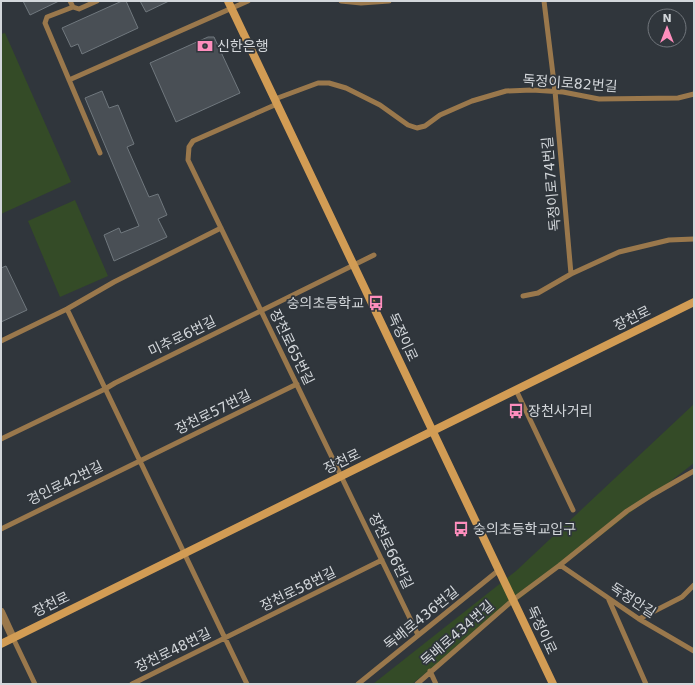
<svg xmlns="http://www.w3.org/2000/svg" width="695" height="685" font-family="'DejaVu Sans','Noto Sans KR',sans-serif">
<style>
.green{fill:#344b27}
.building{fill:#494f55;stroke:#70787e}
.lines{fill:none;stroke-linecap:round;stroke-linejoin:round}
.lane{stroke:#9a784c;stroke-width:5}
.street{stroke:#9a784c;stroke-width:8}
.secondary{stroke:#d29c54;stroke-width:8}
.labels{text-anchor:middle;stroke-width:3.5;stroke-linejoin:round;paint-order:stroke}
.poi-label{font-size:14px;fill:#d3d7db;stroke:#30363c;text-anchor:start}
.street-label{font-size:14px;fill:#d3d7db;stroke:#30363c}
</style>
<rect width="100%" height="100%" fill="#30363c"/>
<!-- green -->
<path class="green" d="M5,33L71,182L1,214V34Z
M75,200L108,276L60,297L28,221Z
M694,404V463L469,638L412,684H373L516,571Z"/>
<!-- building -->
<path class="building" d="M23,1H59L30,15Z
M122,1H126L138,28L82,54L78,44L71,47L62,28Z
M140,1H169L146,12Z
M208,37H214L240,93L176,122L150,63Z
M102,91L109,108L118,105L134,144L127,147L149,197L158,194L167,215L158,219L167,237L114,261L104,235L119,228L121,233L139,226L85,98Z
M6,266L27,310L1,322V268Z"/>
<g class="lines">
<!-- lane -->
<path class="lane" d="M70,1L73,7L79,9L97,1
M341,1L361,3L389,1
M544,1L555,91L571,274
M73,7L47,17L45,23L100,153
M69,80L248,1
M275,99L318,83H329L346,88L380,105L408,125L417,128L425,126L440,115L472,101L506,91L532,90L563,92L599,99L678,98L694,94
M277,104L193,141L189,147L188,160L418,635
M523,296L538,293L571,274L619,252L669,240L694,239
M67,309L247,684
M1,341L67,309L114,282L221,228
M516,390L573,510
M1,439L105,389L115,383L374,255
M1,529L297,384
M560,565L639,619L694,651
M609,600L646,684
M639,619L682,597L694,585
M13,638L35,684
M430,671L436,684
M132,684L382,560
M358,684L499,570
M417,684L513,600L560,565L627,511L652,495L694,471"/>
<!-- street -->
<path class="street" d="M1,612L13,638"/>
<!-- secondary -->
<path class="secondary" d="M228,1L553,684
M1,644L694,302"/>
</g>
<!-- icons -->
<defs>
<symbol id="bank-bare" viewBox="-9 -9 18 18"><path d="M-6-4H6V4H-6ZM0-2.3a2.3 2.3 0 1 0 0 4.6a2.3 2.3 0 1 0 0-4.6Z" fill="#fe8ebd" stroke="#30363c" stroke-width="2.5" paint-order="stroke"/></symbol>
<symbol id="bus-bare" viewBox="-9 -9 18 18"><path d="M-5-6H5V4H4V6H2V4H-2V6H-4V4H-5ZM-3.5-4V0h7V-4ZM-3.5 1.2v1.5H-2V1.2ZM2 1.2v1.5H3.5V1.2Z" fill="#fe8ebd" stroke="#30363c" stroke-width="2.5" paint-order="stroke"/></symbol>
</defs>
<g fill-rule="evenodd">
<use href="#bank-bare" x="194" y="35" width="22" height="22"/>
<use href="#bus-bare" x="365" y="292" width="22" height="22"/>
<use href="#bus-bare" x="505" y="400" width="22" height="22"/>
<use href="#bus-bare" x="450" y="518" width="22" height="22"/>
</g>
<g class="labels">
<!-- poi labels -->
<g class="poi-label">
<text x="217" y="51">신한은행</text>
<text x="364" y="308" text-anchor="end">숭의초등학교</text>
<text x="528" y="416">장천사거리</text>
<text x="473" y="534">숭의초등학교입구</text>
</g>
<!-- street labels -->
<g class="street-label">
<text transform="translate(570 83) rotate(4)" y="5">독정이로82번길</text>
<text transform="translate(551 184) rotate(-95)" y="5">독정이로74번길</text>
<text transform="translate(632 318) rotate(-26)" y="5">장천로</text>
<text transform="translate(182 336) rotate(-26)" y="5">미추로6번길</text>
<text transform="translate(403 337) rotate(65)" y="5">독정이로</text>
<text transform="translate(292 347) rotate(64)" y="5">장천로65번길</text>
<text transform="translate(213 412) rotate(-26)" y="5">장천로57번길</text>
<text transform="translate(342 461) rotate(-26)" y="5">장천로</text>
<text transform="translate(65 483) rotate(-26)" y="5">경인로42번길</text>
<text transform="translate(391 551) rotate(64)" y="5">장천로66번길</text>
<text transform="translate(298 589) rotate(-26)" y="5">장천로58번길</text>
<text transform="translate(633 600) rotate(33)" y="5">독정안길</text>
<text transform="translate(51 604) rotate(-26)" y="5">장천로</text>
<text transform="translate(421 618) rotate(-39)" y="5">독배로436번길</text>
<text transform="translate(542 630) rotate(65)" y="5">독정이로</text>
<text transform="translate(457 633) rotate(-41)" y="5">독배로434번길</text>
<text transform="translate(173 650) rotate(-26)" y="5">장천로48번길</text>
</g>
</g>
<!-- border -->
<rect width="695" height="685" fill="none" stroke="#d3d7db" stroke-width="4"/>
<!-- north arrow -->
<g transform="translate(667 28)"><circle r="19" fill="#30363c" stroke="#71767c"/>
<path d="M0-3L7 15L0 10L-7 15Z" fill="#fe8ebd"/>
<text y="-6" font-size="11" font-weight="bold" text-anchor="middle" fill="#d3d7db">N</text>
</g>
</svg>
